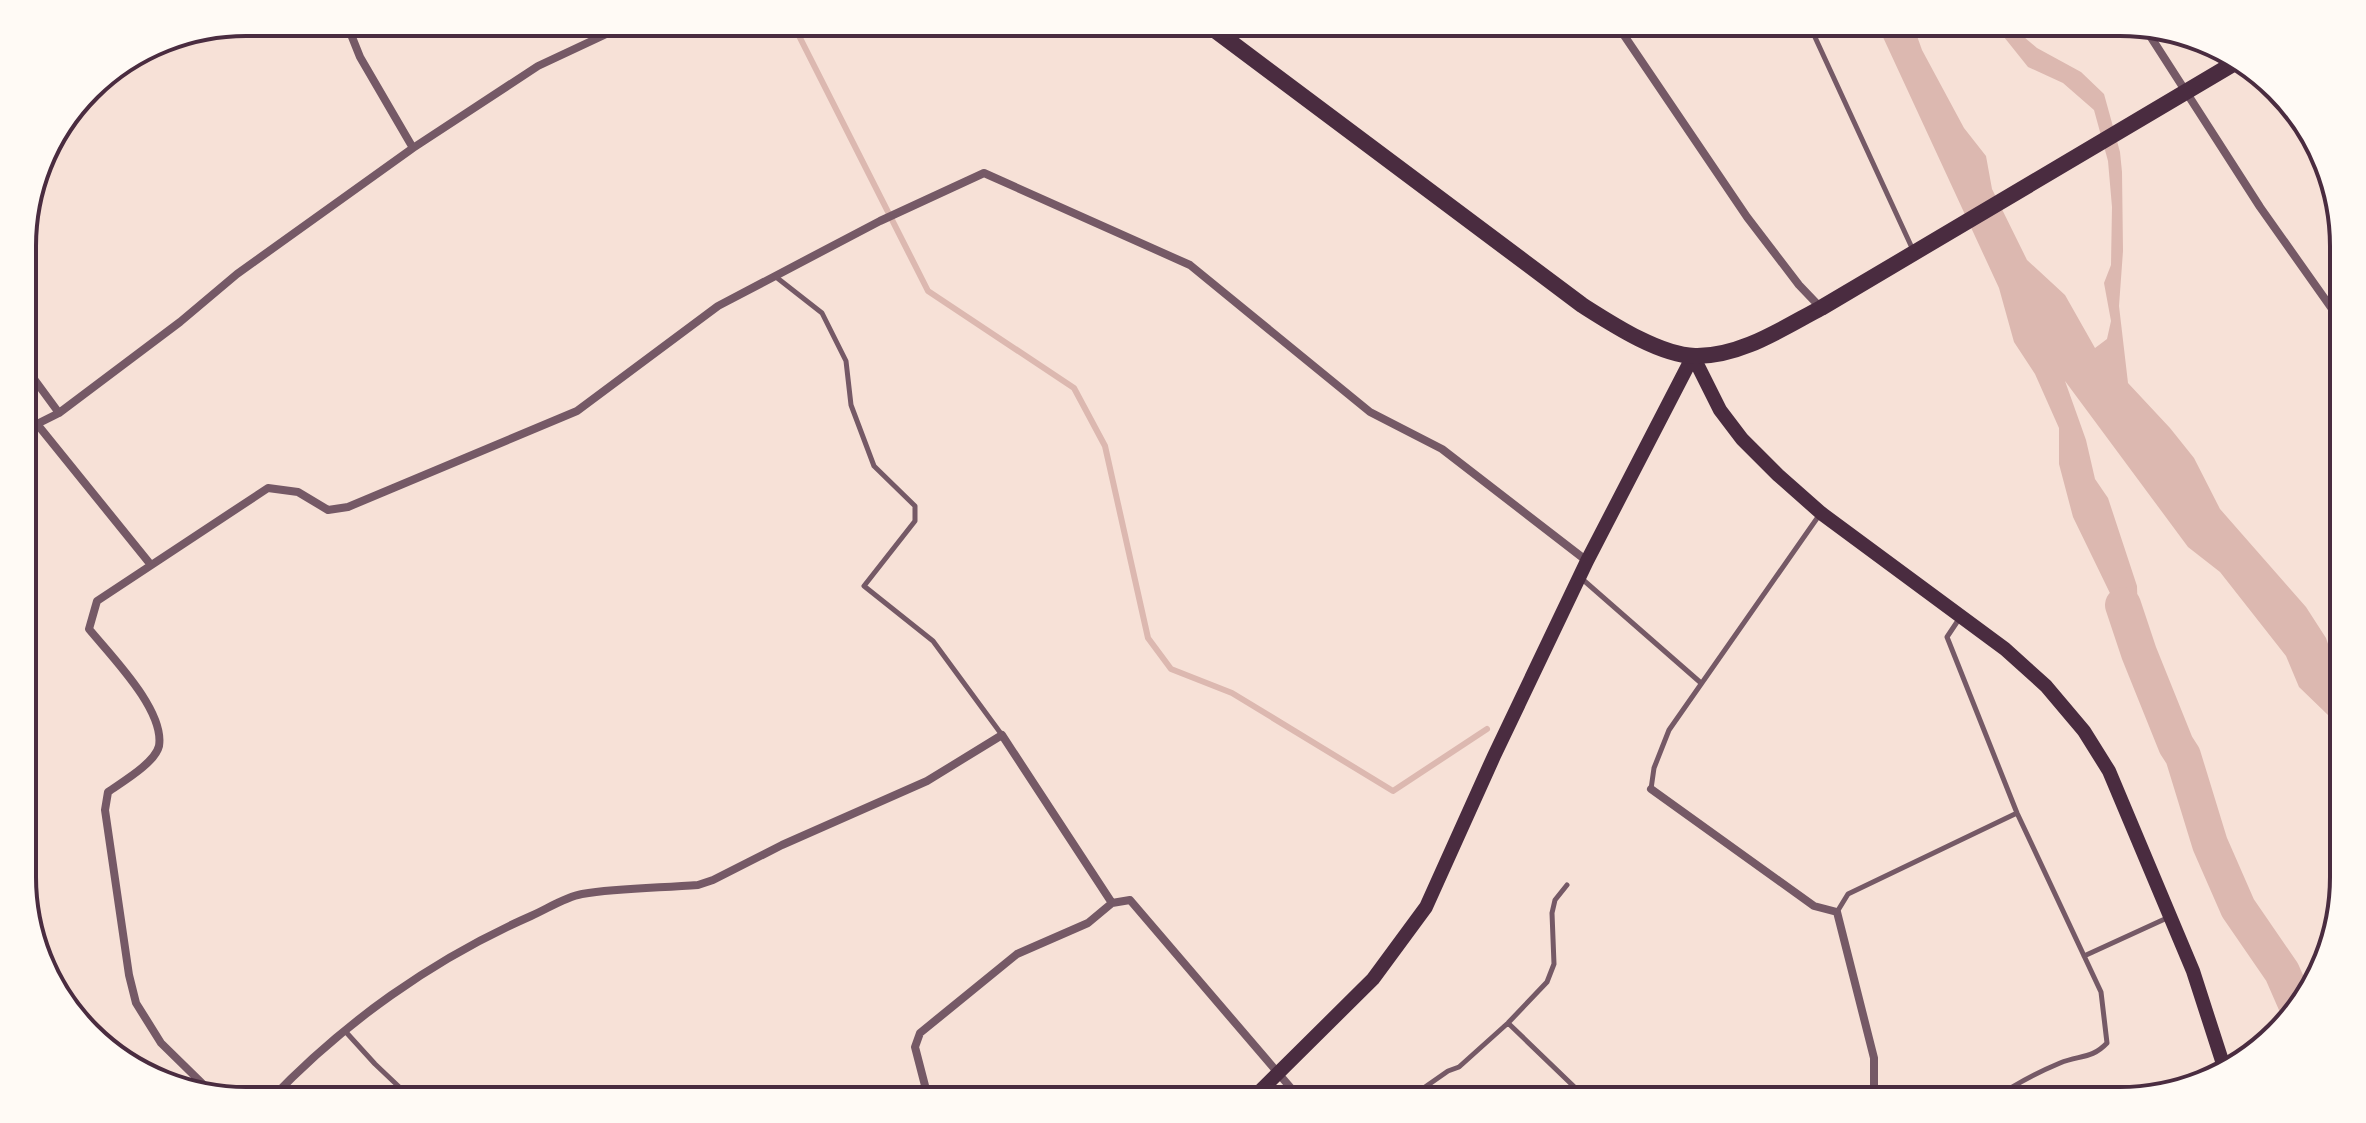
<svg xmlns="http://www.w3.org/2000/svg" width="2366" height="1123" font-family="'Fira Sans',sans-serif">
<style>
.water{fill:#dcb8b0}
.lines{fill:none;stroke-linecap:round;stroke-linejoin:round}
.stream{stroke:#dcb8b0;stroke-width:6}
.river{stroke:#dcb8b0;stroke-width:36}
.service{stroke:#755966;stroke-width:5}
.minor{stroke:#755966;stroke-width:8}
.secondary{stroke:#4a2c40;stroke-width:14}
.trunk{stroke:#4a2c40;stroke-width:16}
.rim{fill:none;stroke:#4a2c40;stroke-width:4}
</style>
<rect width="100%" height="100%" fill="#f7e1d7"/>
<!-- water -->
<path class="water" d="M1876,22H1912L1922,50L1964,128L1986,156L1992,189L2027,260L2065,295L2095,348L2107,339L2111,321L2104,283L2111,265L2112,207L2108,161L2094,110L2063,83L2028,67L2000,32L1998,22H2016L2024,37L2037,48L2081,72L2104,94L2120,152L2122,172L2123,251L2119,306L2128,383L2170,428L2194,458L2220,509L2306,607L2326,638L2343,688L2344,742L2328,715L2299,687L2286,656L2220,572L2188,547L2065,381L2086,440L2095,479L2108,498L2137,586L2139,653L2073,517L2059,464V428L2035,374L2014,342L1999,288Z"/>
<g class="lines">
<!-- stream -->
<path class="stream" d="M792,22L928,291L1074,388L1105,446L1148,638L1171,669L1232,693L1393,791L1487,729"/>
<!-- river -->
<path class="river" d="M2123,605L2139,653L2176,745L2183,756L2210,844L2238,908L2282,972L2296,1004"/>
<!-- service -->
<path class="service" d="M1808,22L1913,250
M776,277L822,313L846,361L851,405L874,466L915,506V521L864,586L933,641L1002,735
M1581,578L1701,683
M1961,616L1947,637L2017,813L2101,992L2107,1043C2092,1059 2080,1055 2060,1063C2036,1073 2012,1086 1991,1101
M1651,789L1654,768L1669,730L1820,514
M1837,912L1848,894L2017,813
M2084,956L2167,918
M1508,1023L1589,1101
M345,1031L375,1064L414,1101
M1405,1101L1448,1071L1459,1067L1508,1023L1547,982L1554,964L1552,913L1555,900L1567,885"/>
<!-- minor -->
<path class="minor" d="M346,22L360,57L413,148
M1615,22L1747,217L1799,285L1821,308
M2145,28L2260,207L2342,323
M23,364L59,413
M37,424L151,565
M23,435L37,424L59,413L180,322L237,274L413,148L538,66L632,22
M1651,789L1814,906L1837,912L1874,1058V1101
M212,1093L161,1043L136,1003L129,975L105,810L108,792C122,782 155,763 159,746C165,710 111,656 89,629L97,601L268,488L298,492L328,510L348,507L577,411L718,306L880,221L984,173L1190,265L1370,412L1442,449L1587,561
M269,1101C343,1023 433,959 531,916C547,909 565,897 582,894C619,888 660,888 698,885L713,880L782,845L927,781L1002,735L1112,903L1130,900L1302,1101
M929,1101L915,1047L920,1033L1017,954L1088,923L1112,903"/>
<!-- secondary -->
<path class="secondary" d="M1693,356L1720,410L1742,439L1778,475L1821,513L2005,649L2046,686L2084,731L2109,771L2193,971L2225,1070
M1250,1101L1373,979L1426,907L1494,756L1587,561L1693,356"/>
<!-- trunk -->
<path class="trunk" d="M1204,22L1582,305C1612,324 1659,355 1695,356C1740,357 1783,328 1821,308L2238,61"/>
</g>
<!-- crop -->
<path d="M0 0H2366V1123H0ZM246 36H2120A210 210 0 0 1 2330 246V877A210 210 0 0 1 2120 1087H246A210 210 0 0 1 36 877V246A210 210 0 0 1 246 36Z" fill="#fffaf5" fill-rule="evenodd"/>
<path class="rim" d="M246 36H2120A210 210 0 0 1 2330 246V877A210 210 0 0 1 2120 1087H246A210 210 0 0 1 36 877V246A210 210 0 0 1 246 36Z"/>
</svg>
